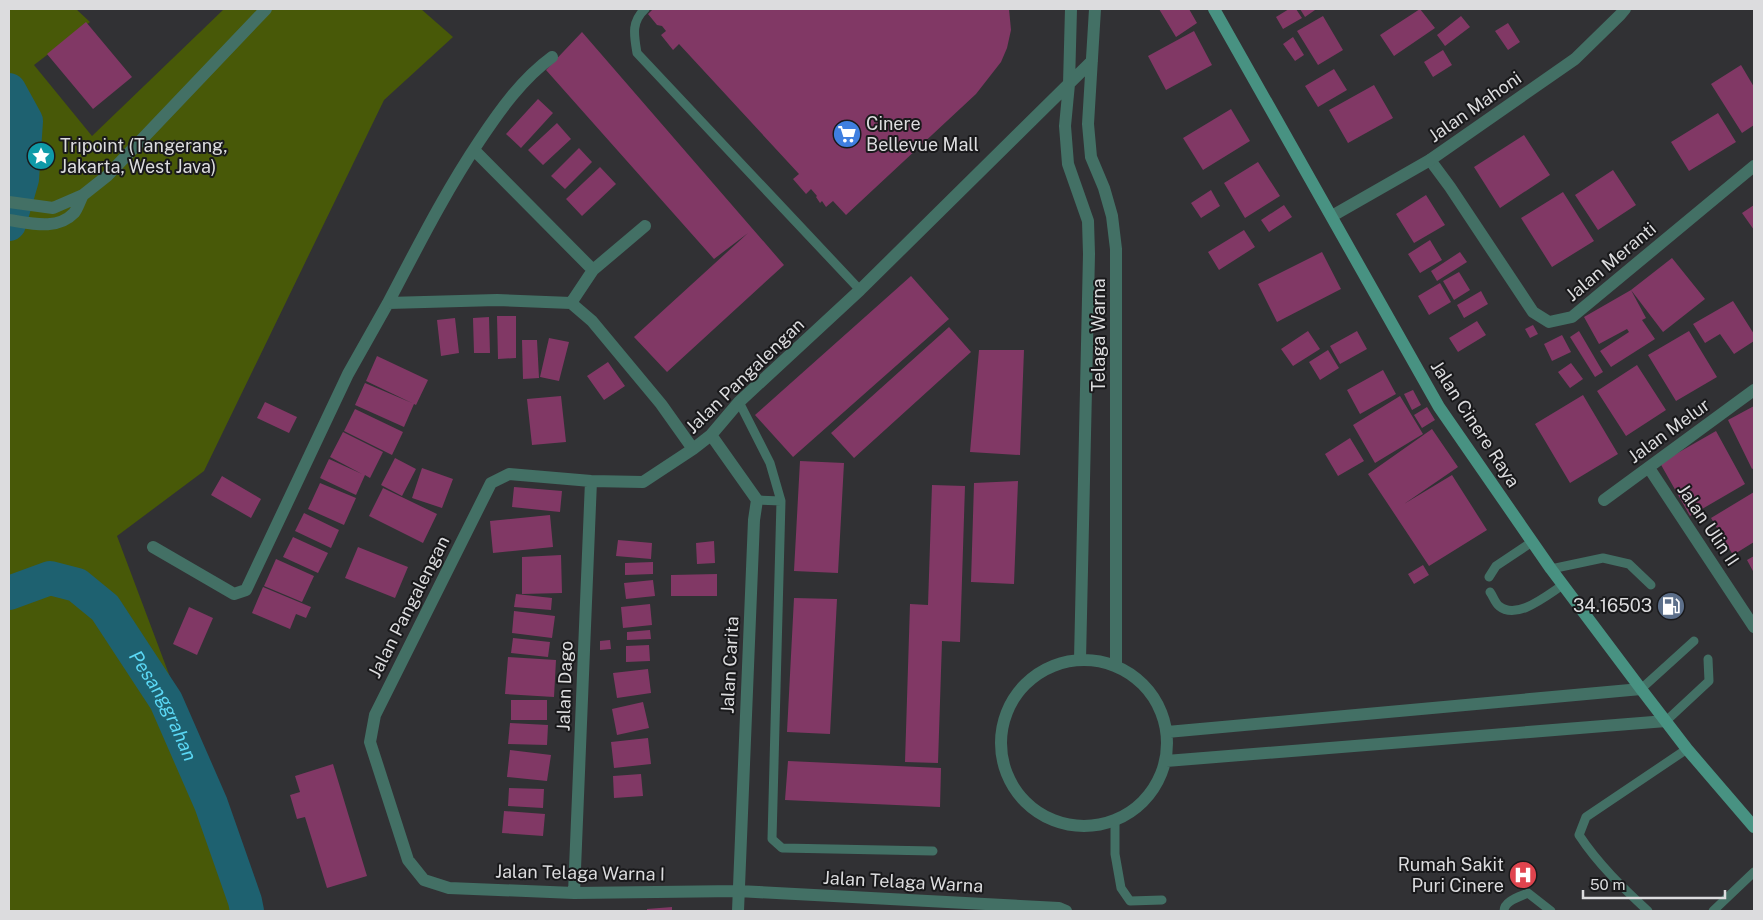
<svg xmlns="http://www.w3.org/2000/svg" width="1763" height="920" font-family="'Public Sans',sans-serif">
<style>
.green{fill:#485908}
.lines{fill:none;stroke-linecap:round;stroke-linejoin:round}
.river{stroke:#1e6170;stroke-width:34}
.building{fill:#813865}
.service{stroke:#437065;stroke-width:9}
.minor{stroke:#437065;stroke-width:12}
.tertiary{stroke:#437065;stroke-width:12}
.secondary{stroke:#489282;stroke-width:12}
.labels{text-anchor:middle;stroke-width:4;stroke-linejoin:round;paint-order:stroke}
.street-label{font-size:18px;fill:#dcdcde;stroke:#19191b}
.poi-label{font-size:18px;fill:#dcdcde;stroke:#19191b;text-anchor:start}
.water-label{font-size:19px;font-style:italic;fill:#5bd8f5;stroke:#19191b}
</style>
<rect width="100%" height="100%" fill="#313134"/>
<!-- green -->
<path class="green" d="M9,9H76L90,22L34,65L92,136L224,9H421L453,37L384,100L204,471L117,536L258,911H9Z"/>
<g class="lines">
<!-- river -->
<g class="river">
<path d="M9,90L26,121L22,179L9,224"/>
<path id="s1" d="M9,593L50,578L77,585L105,608L166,701L211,804L245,901L247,911"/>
</g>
</g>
<!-- building -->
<path class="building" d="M653,9H1009L1011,30L1007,48L1001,62L976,94L846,215L833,201L826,207L822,201L820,203L816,197L817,196L811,189L806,194L793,179L799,174L679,44L673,50L661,35L666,31L662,26L657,25L648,14Z
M1159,9H1189L1197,23L1176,37Z
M1289,9H1296L1302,18L1283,29L1276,17Z
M1300,9H1314L1315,10L1305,17Z
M1420,9L1435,28L1394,56L1380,35Z
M1323,16L1343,50L1318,65L1297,31Z
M1461,16L1470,27L1445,46L1437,35Z
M86,22L132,77L93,109L47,54Z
M1508,23L1520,42L1508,50L1495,31Z
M1194,31L1212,65L1166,90L1148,56Z
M582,32L784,265L667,372L634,337L748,233L714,259L546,70Z
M1293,37L1304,55L1295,61L1283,44Z
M1443,50L1452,65L1433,77L1424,62Z
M1741,65L1754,87V125L1742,133L1711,84Z
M1334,69L1347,90L1318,107L1305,86Z
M1374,85L1393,118L1348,143L1329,110Z
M538,99L553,113L521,148L506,134Z
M1231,109L1250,141L1203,170L1183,138Z
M1718,113L1736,142L1689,171L1671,142Z
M557,123L571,139L543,165L528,150Z
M1524,135L1550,175L1500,208L1474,167Z
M579,148L592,162L565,189L551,176Z
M1258,162L1280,196L1245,218L1224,183Z
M600,167L616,184L582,216L566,199Z
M1613,170L1636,205L1598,230L1575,195Z
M1211,190L1220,206L1201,218L1191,203Z
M1563,192L1594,241L1552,267L1521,218Z
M1426,195L1445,225L1414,243L1396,214Z
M1284,205L1292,217L1269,232L1261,220Z
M1754,205V230L1742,213Z
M1244,230L1255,247L1219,270L1208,252Z
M1430,240L1442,260L1420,273L1408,254Z
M1322,252L1341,289L1277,322L1258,284Z
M1460,252L1467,262L1437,281L1431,271Z
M1672,258L1705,299L1663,332L1631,290Z
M1459,272L1470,290L1454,300L1443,281Z
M911,276L949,319L793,457L755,415Z
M1440,283L1451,302L1429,315L1418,296Z
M1631,290L1646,318L1642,320L1655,339L1611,367L1600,351L1629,332L1627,329L1599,344L1584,317Z
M1481,291L1488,304L1464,318L1457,305Z
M1733,301L1754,334V341L1734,354L1720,334L1705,343L1693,324Z
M497,316H516V358L498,359Z
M489,317L490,353H474L473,318Z
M455,318L459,353L441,356L437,320Z
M1477,321L1486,335L1458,352L1449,338Z
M1533,325L1538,334L1530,338L1525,329Z
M949,327L971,352L854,458L831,433Z
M1308,331L1320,349L1293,366L1281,349Z
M1357,331L1367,349L1340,364L1330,346Z
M1579,331L1603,372L1595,377L1570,337Z
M1689,331L1717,377L1676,401L1648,355Z
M1562,335L1571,352L1552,361L1544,344Z
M549,338L569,342L559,381L540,377Z
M522,340H537L539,378L523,379Z
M979,350H1024L1020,455L970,452Z
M1328,350L1339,368L1320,380L1309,362Z
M377,356L428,380L416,405L414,404L404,427L355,405L365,383L412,403L366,381Z
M608,362L625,386L604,400L587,376Z
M1571,363L1583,379L1570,388L1558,372Z
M1637,365L1666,410L1626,436L1597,391Z
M1383,370L1396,394L1360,414L1347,390Z
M1413,390L1421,405L1412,410L1404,394Z
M1583,395L1618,454L1570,483L1535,424Z
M561,396L566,442L532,445L527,399Z
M1400,396L1423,434L1375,463L1353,425Z
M265,402L297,417L289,433L257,418Z
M1754,406V468L1752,469L1728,420Z
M1427,407L1435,420L1422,428L1414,415Z
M355,409L403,432L392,455L344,431Z
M1432,429L1458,467L1404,504L1452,475L1487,530L1429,566L1368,474Z
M1716,431L1745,484L1690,516L1660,463Z
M343,432L383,452L370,478L365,475L356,495L320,478L329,459L362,474L330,457Z
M1350,438L1364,461L1338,476L1325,454Z
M395,458L416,469L402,496L381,485Z
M800,461L844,463L838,573L794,571Z
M422,468L453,479L442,508L412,498Z
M222,476L261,499L251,518L211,495Z
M1018,481L1014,584L971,582L974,483Z
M320,483L356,498L344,525L308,509Z
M932,485L965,486L960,642L942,641L938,763L905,762L910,604L928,605Z
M514,487L562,491L560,512L512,507Z
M383,488L437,514L423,543L369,516Z
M1754,492V542L1733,555L1711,518Z
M304,513L339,530L331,548L295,531Z
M550,515L553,547L493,553L490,521Z
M293,537L328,553L318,573L283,557Z
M618,540L652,543L651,559L616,556Z
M714,541L715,563L697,564L696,543Z
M358,547L408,567L395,598L345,578Z
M561,555L562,593L522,594V557Z
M1754,556V573L1747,560Z
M276,559L314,576L302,602L264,586Z
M653,562V574L625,575V563Z
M1423,565L1429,575L1414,584L1408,574Z
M717,574V596H671V575Z
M653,580L655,596L626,599L624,583Z
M263,587L311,607L306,618L296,614L290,629L252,613Z
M516,594L552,598L551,610L514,607Z
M794,598L837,599L830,734L787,732Z
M650,604L652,625L623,628L621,607Z
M189,607L213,618L197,655L173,644Z
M514,611L555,616L552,638L512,633Z
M650,630L651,639L627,640V632Z
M513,638L550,642L548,657L511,653Z
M610,640L611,649L600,650V641Z
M649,645L650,661L626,662V646Z
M508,657L556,660L554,697L505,694Z
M648,669L651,693L617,698L613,673Z
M511,700H547V720H511Z
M643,702L649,728L617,735L612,709Z
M510,723L548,725L547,745L508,744Z
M648,738L651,764L614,768L611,742Z
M510,750L551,755L547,781L507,777Z
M788,761L941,768L940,807L785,800Z
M333,764L367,876L327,888L305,817L297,819L290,795L300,792L295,776Z
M641,774L643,796L614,798L613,776Z
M509,788L544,789L543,808L508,806Z
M504,811L545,814L543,836L502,833Z
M672,907V911H647V909Z"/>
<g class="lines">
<!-- service -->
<path class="service" d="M645,9C631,22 634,35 637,53L860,290
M739,402L770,463L781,501L772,839L782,848L933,851
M757,500L781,501
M1551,569L1603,558L1629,564L1651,585
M1489,577L1496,566L1532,542
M1490,592C1493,596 1495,603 1499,606C1517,621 1547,595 1563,585
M1641,689L1694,641
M1666,721L1709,681L1708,659
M1115,820V854L1121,888L1130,901L1162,900
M1504,911C1504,901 1519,897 1528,893L1551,911
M1648,911C1623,888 1598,864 1579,835L1586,817L1687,749
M1713,911L1754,872"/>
<!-- minor -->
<path class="minor" d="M1071,9L1069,84L1065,126L1068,164L1088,221L1089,254L1080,660
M1095,9L1088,124L1091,157L1104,188L1112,216L1116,249V665
M474,150L593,270
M1430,160L1450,187L1533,312L1549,322L1572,317L1754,166
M388,303C417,248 445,192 480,140C500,110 522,79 552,57
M571,303L593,270L645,226
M711,435L757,500L754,520L738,911
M1649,468L1754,627
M1604,500L1754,390
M153,547L234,594L246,590L348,374L388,303L497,300L571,303L592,321L661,404L693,449
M1001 743a83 83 0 1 1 166 0a83 83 0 1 1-166 0Z
M1167,732L1641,689
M1166,761L1666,721
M574,893L591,481
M1066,911L1059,908L738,891L574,893L449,888L424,880L408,860L370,742L375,715L491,483L509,474L591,481L643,482L693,449L711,435L739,402L860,290L1092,61"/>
<!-- tertiary -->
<path class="tertiary" d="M9,202L53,208L83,195L107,176L266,9
M1332,216L1430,160L1575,59L1620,15L1625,9
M9,220C30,223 57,231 74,213C78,208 80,200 83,195"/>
<!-- secondary -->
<path class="secondary" d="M1214,9L1439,407L1551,569L1641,689L1687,749L1754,827"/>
</g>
<!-- icons -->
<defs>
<symbol id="supermarket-disc" viewBox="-11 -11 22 22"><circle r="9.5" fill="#3f7fe0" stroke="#19191b"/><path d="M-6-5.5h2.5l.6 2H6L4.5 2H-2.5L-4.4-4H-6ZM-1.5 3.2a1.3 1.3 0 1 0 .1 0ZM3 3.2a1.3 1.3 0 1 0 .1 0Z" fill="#fff"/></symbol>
<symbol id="sight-disc" viewBox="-11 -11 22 22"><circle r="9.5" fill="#0f9aa8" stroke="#19191b"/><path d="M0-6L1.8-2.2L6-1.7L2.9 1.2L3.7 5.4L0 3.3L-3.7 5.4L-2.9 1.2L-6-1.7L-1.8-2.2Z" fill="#fff"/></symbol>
<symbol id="fuel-disc" viewBox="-11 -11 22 22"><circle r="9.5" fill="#5c6f8a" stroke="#19191b"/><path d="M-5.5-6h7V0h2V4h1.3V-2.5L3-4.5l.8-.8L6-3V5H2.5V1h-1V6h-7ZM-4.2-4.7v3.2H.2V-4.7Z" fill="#fff"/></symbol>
<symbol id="hospital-disc" viewBox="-11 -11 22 22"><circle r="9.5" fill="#e0444e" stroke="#19191b"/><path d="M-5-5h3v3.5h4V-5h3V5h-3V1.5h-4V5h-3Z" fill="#fff"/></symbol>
</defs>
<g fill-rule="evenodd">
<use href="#supermarket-disc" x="831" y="118" width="32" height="32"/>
<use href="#sight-disc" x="25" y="140" width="32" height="32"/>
<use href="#fuel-disc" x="1655" y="590" width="32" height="32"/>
<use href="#hospital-disc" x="1507" y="859" width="32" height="32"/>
</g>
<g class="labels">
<!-- street labels -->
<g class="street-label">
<text transform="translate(1475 107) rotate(-35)" y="6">Jalan Mahoni</text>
<text transform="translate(1611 262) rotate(-40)" y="6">Jalan Meranti</text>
<text transform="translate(1099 335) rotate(-90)" y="6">Telaga Warna</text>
<text transform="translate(745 376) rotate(-44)" y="6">Jalan Pangalengan</text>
<text transform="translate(1475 424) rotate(57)" y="6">Jalan Cinere Raya</text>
<text transform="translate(1669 431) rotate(-36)" y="6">Jalan Melur</text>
<text transform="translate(1708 525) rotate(56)" y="6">Jalan Ulin II</text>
<text transform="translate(409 607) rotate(-63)" y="6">Jalan Pangalengan</text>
<text transform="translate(730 665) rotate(-87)" y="6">Jalan Carita</text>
<text transform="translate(565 686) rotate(-88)" y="6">Jalan Dago</text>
<text transform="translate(580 873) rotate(1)" y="6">Jalan Telaga Warna I</text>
<text transform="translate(903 882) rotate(3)" y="6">Jalan Telaga Warna</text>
</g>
<!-- poi labels -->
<g class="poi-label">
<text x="866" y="130">Cinere<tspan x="866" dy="21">Bellevue Mall</tspan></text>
<text x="60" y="152">Tripoint (Tangerang,<tspan x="60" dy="21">Jakarta, West Java)</tspan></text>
<text x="1652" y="612" text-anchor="end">34.16503</text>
<text x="1504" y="871" text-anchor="end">Rumah Sakit<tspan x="1504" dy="21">Puri Cinere</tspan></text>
</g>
<!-- water labels -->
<g class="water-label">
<text dy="7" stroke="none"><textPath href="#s1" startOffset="222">Pesanggrahan</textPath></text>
</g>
</g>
<!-- border -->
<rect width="1763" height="920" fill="none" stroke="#dcdcde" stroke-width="20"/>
<!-- scale -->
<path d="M1583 890v8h142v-8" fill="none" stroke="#dcdcde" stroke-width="2.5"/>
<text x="1590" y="890" font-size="15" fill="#dcdcde" stroke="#19191b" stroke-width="4" paint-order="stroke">50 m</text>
</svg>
